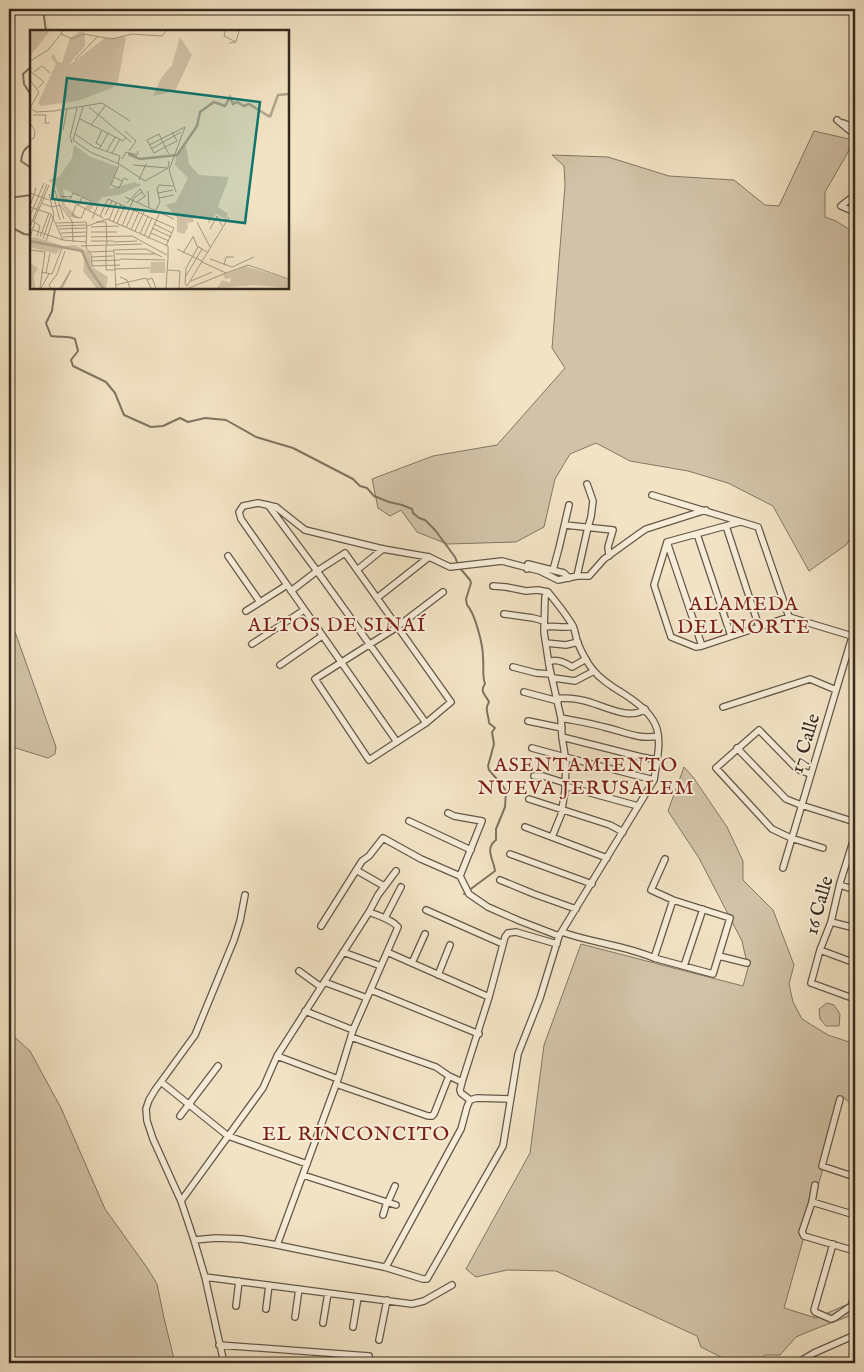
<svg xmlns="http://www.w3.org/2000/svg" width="864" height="1372" font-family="'IM FELL English',serif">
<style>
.green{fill:#d2c3a8;stroke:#847663}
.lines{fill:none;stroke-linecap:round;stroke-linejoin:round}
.stream{stroke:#807360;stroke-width:2}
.street-casing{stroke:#645848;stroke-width:8}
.street{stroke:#f7edd9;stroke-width:5.5}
.labels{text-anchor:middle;stroke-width:4;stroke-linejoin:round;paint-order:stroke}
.street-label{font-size:19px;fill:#35291e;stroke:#f7edd9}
.neighbourhood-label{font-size:20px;letter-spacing:1px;fill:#7a1f14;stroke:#f7edd9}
.inset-river{fill:none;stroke:#b2a48c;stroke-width:2.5}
.inset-road{fill:none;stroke:#a69982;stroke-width:1}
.view{fill:#0f766e;fill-opacity:0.15;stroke:#0f766e;stroke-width:2.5}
.inset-edge{fill:none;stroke:#35291e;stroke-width:2.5}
</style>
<rect width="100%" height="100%" fill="#f2e3c4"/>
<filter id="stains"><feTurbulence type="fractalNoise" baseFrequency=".004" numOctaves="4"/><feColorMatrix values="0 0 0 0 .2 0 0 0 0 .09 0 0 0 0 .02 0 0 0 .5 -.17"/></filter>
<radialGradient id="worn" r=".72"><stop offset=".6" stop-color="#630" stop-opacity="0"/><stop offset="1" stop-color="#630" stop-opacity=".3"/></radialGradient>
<!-- green -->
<path class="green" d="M814,131L853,140L847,154L825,192V217L836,221L855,233V531L846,545L809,571L773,506L728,483L688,471L630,461L596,443L570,454L555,479L544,527L516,542L447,544L417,532L401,510L390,516L378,508L372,479L433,456L497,445L565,368L552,348L565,185L564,166L552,155L608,157L669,176L734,180L765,205L779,206Z
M9,615L56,747L55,754L48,758L9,746Z
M684,767L693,777L727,827L743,861V880L773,910L794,965L789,984L793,1002L802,1019L828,1035L855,1044V1107L843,1097L784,1308L816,1318L855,1301V1314L815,1329L796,1337L780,1355H764L762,1363H723V1358L701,1347L697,1336L556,1271L507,1270L476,1277L466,1269L530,1153L544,1045L581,944L743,986L748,968L742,941L699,858L668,811Z
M827,1003L834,1005L840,1014L839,1026H826L820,1019L819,1009Z
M9,1032L30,1051L61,1108L105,1209L148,1269L157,1284L164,1318L175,1363H9Z"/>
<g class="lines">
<!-- stream -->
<path class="stream" d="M46,31L44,17L47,9
M31,67L23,74L24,84L31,95
M31,145C24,148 22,153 21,161L31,168
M9,198L31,195
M9,226L24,234L31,235
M55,288L52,311L46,323L51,336C61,338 66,335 75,339L78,351L71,360L73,366L106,382L115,393L124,415L151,427L163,426L180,418L188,422L205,418L226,420L256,437L293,448L353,479L360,486L367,488L374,496L389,502L402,505L412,509L413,513L419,518L425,520L435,530L455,557L459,567L470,580L471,583L466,599L467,605C475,613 483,645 483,657C484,666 482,676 485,684C479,692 486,695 489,702C484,710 489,715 489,723L495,728L492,732L494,744L488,766L489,770L502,785L506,791L505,807L496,829V840C484,849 494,860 495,871L464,894"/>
<defs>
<path id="street" d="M837,120L855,135
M843,123L855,128
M855,195L841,206L855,212
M652,495L758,527L789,617
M268,505L317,571L426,723
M565,525L613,530L608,547L609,556
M726,526L759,627
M697,534L731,636
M667,542L654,585L671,637L696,647L702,646L789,617L852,636
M667,542L702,646
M667,542L740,522
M228,556L260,602
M527,569L528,564L564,573L569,578
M357,570L383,549
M553,570L559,548L569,505
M577,576L588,527L591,517L593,501L587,484
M291,591L317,571L345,553L451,702L426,723L369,760L315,679L397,627L443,592
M548,592L545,597L544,632L549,665L561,718L562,737L566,762L565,791L561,815L552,837
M377,598L429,557
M246,611L287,585
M504,614L533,618L544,621
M544,627C555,625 563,629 573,626
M546,643L566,645L578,642
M252,644L304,610
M549,662C556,658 566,663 572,667L586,659
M280,665L322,636
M513,667L536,673L551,674
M552,679L554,678L575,681L594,671
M524,692L558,701
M557,698C565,698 573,698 581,700C600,703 628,722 645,709
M723,707L810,679L836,690
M561,718C576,721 590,723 604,727C623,731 638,740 658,736
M528,721L562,728
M562,737L641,757L657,760
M397,742L241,519L239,512L243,506L258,503L276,507L305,530L383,549L429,557L450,567L502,561L540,571L558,580L577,576H589L604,559L640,533L646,529L706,510
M532,748L565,757L654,780
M737,748L786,799L801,805L855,822
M810,774L797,769L759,730L716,768L772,829L791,838L823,848
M534,776H543L565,783
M565,786L638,806
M529,799L610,825L623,832
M448,813L454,816L482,821L460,876L469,894L488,907L520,921L559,936
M409,821L471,850
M525,827L607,858
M855,835L840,883L831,922L820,950L811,983L855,999
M510,854L592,884
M783,868L855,627
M356,870L384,886
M500,880L534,894L576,909
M840,885L855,890
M426,910L503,944
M385,918L401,887
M831,922L855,928
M321,926L362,861L369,856L383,838L421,859L460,876
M562,932C592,943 624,945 654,958L673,900
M820,950L855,963
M343,952L381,966
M387,952L489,997
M719,956L747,963
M654,958L713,974L730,918L673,900L651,890L665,859
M412,963L425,934
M684,966L703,909
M299,971L321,987
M438,975L450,945
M324,982L367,998
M371,990L479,1034
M305,1011L353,1030
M351,1037L436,1067L449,1076L462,1082
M277,1056L338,1079
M161,1082L228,1136L307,1164
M336,1084L428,1116H432L434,1114L449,1076
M840,1099L822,1166L855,1177
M470,1100L461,1093L460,1090L462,1082L489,997L505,937L508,933L516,932L557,944
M180,1116L218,1066
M303,1175L396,1205
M815,1185L812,1202L802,1232L804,1236L855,1251
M181,1201L263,1088L277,1056L369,912L378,895L396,871
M388,1202L395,1186
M812,1202L855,1215
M383,1215L387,1202
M194,1240L216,1238L242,1239L277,1245L384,1267L423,1279H427L503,1146L518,1054L540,998L559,936L654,780C661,736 666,721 624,694C614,688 602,681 594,671C587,663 581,651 577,641C576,636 575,631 573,626C566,614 557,603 548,592L538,590L526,591L506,587L493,586
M833,1244L814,1310L815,1312L831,1319L834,1318L851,1306L855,1294
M277,1245L338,1079L353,1030L398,927C391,919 379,916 369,912
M384,1267L387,1265L461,1129L467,1107L470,1100L477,1098L510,1099
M205,1277L412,1304L424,1301L452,1285
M236,1306L239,1281
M266,1309L269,1285
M295,1317L299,1289
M323,1323L328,1293
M353,1327L358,1297
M379,1340L387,1300
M219,1345L369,1356
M224,1363L205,1277L194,1240L181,1201L153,1139L147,1121L146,1109L149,1100L155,1090L195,1035L234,940L240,921L245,895
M797,1363L814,1353L855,1335
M848,1363L855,1360"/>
</defs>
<!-- street casing -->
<use href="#street" class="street-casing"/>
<!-- street -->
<use href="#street" class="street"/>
</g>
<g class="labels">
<!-- street labels -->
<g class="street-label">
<text transform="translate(804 743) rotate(-73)" y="7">17 Calle</text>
<text transform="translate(818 905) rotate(-74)" y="7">16 Calle</text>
</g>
<!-- neighbourhood labels -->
<g class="neighbourhood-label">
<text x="744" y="610">ALAMEDA<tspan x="744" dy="23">DEL NORTE</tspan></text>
<text x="337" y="631">ALTOS DE SINAÍ</text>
<text x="586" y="771">ASENTAMIENTO<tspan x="586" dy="23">NUEVA JERUSALEM</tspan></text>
<text x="356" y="1140">EL RINCONCITO</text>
</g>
</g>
<!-- overview -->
<g transform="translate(30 30)">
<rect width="259" height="259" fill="#f2e3c4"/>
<path d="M0,1H20L0,26ZM50,1L55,3V16L38,36L75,8L96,7L88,52L82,58L47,71L11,76L8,73L26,34L21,27L24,24L27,31L32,33L40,8ZM150,7L162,25L145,61L123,66L131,48L142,35ZM44,115L59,126L88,137L79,159L105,152L111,155L89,165L73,167L60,180L55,178L61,171L33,159L35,175L50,189L40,187L32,175L26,156L18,150L30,146L42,128ZM152,116H156L159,134L169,145L199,147L188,177L198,184L196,189L186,184L178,194V188H158H163L164,192L158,193L157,190L158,198L154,204L147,202V188L136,175L146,172L158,148L145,135L146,125ZM4,207L34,216L45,215L59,222L62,237L78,247L76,258H66L53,241L55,227L50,221L31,218L26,224L0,217V208ZM121,232H135V243H120ZM0,233L8,238L4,245L5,258H0ZM215,236L259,249V258L225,255L187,258L192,250L200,253L201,248L195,249L193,245Z" fill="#d2c3a8"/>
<path class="inset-river" d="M240,87L248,65L259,64M98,124L110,129L147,125L167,96L170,82L184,72L195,76L200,67L203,74L207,72L214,76L219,74L240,87M0,211L52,221L59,238L73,258"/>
<path class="inset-road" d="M32,1L31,4L42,9L54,4L82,9L102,4L132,6L136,1M195,1L194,6L206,12M199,13L206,12L209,1M45,30L67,7M0,31L18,20L32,3M0,41L14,52L8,58M4,42L12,36L20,43M0,50L9,62L0,78M53,77L43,110L60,122L89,134L115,151L138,138L139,131M59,77L101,112M0,78L6,82L24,81L72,73L100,91M3,85H16L15,93H20M50,89L93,111L96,108M0,93L5,101L4,108L0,110M61,95L75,76M30,97L32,80M33,100L37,79M95,101L106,111L99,121M45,104L64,117L90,126L88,134M42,113L40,107L47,78M119,115L155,97M71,116L66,113L72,100M70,118L78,103M121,119L151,102M77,121L85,107M82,123L90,109M139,124L135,117L129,104L117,110L124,123L135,117L147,111L142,102M92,129L96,122L107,125L108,121M89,135L84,147L92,151M103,135L137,138M84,147L81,155L89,158L94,148L98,150M109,150L116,134M127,159L129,155L143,156M22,161H25L34,189M22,161L30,190M118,161L119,177M146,162L139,140L155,97M0,163L19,170M128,163L143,160M41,167L31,166L73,188M95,167L144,189M129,168L144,165M39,172L43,163L50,166M11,173L22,177L30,175M97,173L110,159L115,166L107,172M30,175L42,191L43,212M46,175L42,185L46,187L51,188L55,179M0,176L6,158M48,176L52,167L61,171M0,177L21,184L33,210M126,180L130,172L127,159M75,185L82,171M0,186L14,153M70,186L78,169L126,190L144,198L136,216M0,189L10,196L7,206M62,189L68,175M79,190L86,173M4,191L19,155M66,192H76L77,216M83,192L91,174M167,192L180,217M26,193L56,192L57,196M87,193L95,176M124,194L142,203M27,196L56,195M92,196L104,168L112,162M0,197L17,154M61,197L89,196M96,198L104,180M122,198L141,207M0,199L33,210L56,212M29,199L56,198M180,199L187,186L192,196M101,200L109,182M105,201L114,182M61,202H87M31,203L56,202M121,203L139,211M110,204L118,186M114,206L122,188M163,206L167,216L177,222M0,207L5,192M10,207L19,183M33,207L56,206M61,207L102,206L137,225M13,209L21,185M118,209L130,182M16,211L24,186L19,164M61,211H83M83,212L107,211M51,216L112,214M76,216V240H84M147,219L172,231M0,220L15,222L10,258M83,220L116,219L132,227M59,222L84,221L86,258M153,223L163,207M86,224H125M61,227L83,226M90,229L135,230M180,229L202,237L224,227M61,231L90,230M172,232L196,243L218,235L259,249M90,235L62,236L61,224L56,218L57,196L77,189L138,216V228M194,235L196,227H204M84,239L120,238M137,240L150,241L149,258M11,242L22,244L32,218M16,243L20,223M156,246L172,219M90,247L97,250L100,258M117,250L122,248L126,258M161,251L182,242M85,255L116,248L121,258M157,256L199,187M158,256L155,254L156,238L168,217M11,258L19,244M21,258L19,255L27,244L35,221M30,258L41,240L32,258M136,258L138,228M159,258L196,243"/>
<path class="view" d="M37,48L230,72L215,193L22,169Z"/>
<rect width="259" height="259" class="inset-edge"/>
</g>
<!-- margin -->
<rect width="864" height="1372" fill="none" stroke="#f2e3c4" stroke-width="30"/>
<rect x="10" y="10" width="844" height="1352" fill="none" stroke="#35291e" stroke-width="2.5"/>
<rect x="15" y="15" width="834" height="1342" fill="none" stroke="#35291e"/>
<rect width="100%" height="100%" filter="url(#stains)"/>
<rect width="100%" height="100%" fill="url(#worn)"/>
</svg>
